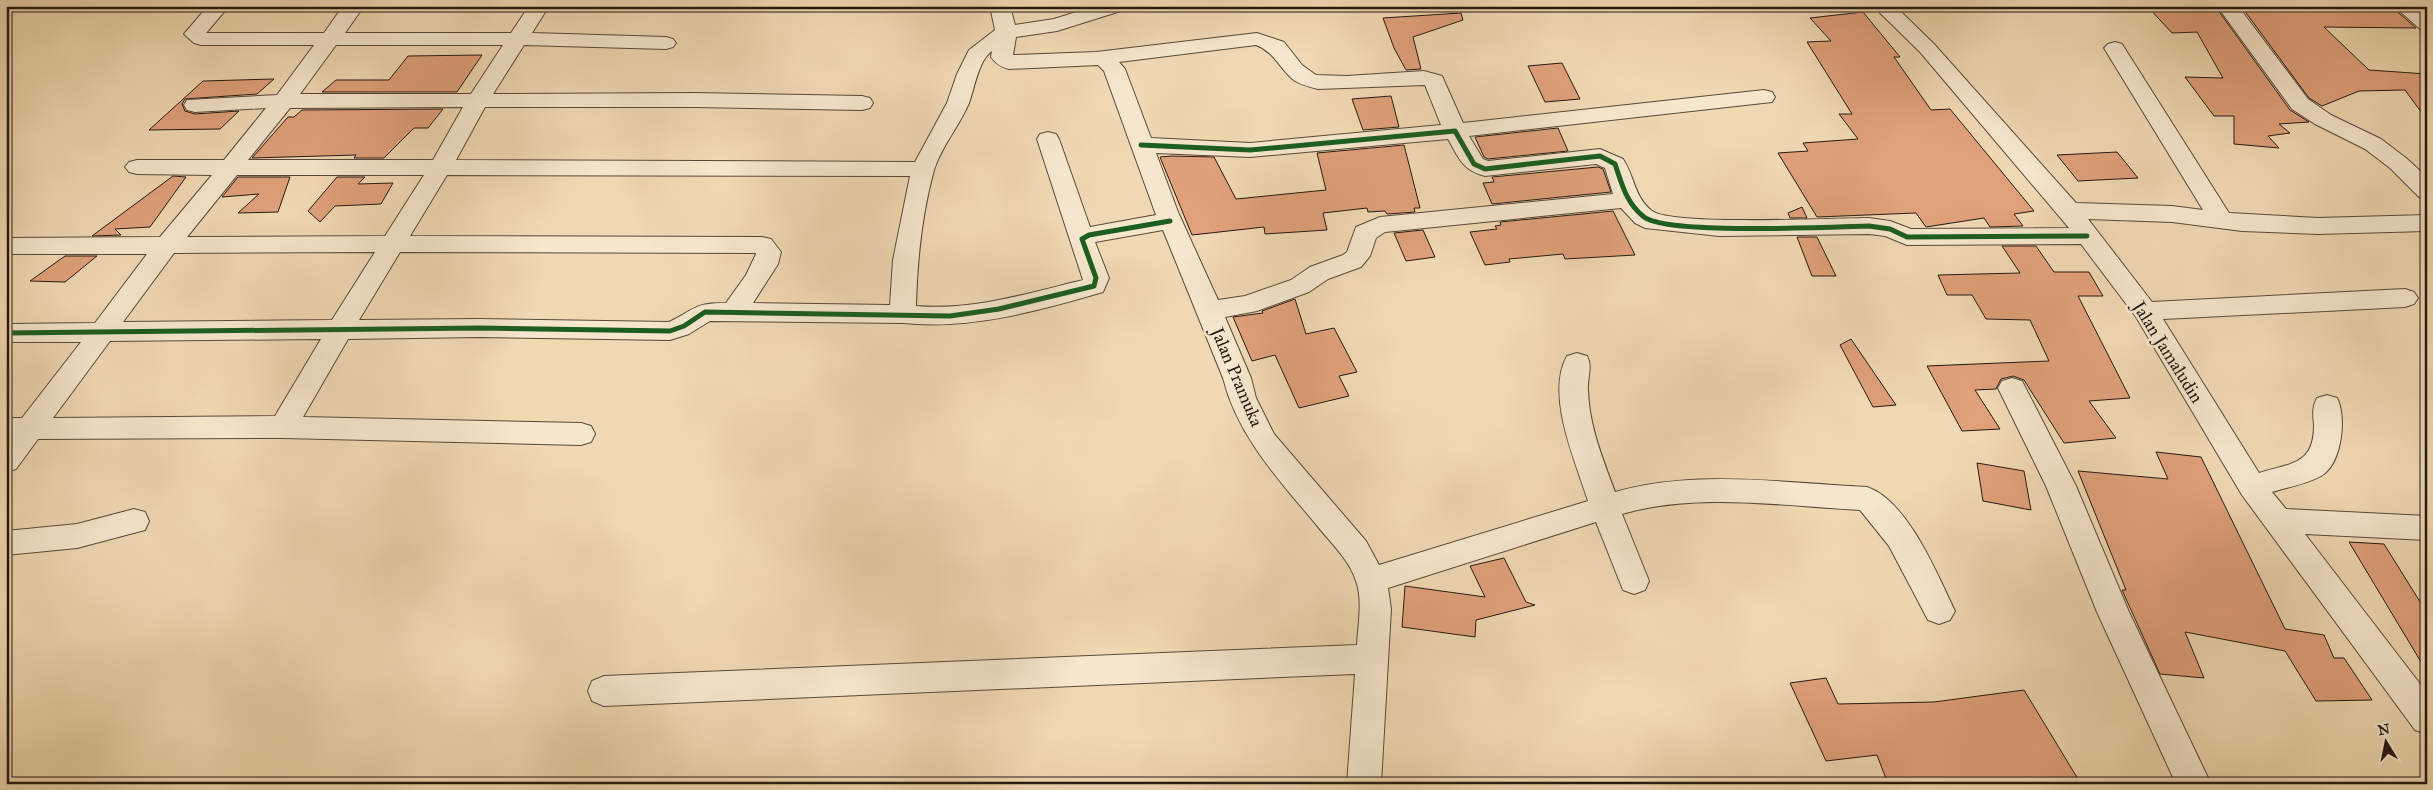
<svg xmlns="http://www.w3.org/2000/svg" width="2433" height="790" font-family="'IM FELL Great Primer',serif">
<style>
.building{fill:#dfa07a;stroke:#251912}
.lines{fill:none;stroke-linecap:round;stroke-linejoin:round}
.minor-casing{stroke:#58493a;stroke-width:2}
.minor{fill:#f5e6cd;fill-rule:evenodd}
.cycleway-casing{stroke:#f5e6cd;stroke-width:8}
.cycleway{stroke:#1b5e20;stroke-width:5}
.labels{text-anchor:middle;stroke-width:5;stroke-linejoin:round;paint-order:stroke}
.street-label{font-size:18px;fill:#251912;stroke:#f5e6cd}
</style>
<rect width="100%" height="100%" fill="#f0d8b2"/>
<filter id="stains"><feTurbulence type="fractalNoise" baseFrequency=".004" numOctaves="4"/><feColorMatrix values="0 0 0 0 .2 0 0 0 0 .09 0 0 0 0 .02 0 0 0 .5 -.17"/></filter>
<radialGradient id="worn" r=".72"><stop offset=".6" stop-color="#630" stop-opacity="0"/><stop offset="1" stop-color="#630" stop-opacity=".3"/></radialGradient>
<!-- building -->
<path class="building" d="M2147,6H2215L2290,110L2309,122L2279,124L2290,133L2268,136L2279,148L2234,144V116H2214L2185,77L2223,78L2197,32L2172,33Z
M2241,6L2392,7L2416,28L2324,27L2369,70L2427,74V120L2405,90L2359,91L2322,106L2309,98Z
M1863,12L1900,57H1894L1931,110L1950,109L2034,211L2014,214L2023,226L1990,227L1984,218L1926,227L1916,213L1817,217L1778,153L1808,151L1803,143L1858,139L1839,114H1852L1807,42L1831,41L1810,18Z
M1461,13L1463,20L1413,37L1421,69L1406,70L1394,48L1383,18Z
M482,55L457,92H322L336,80H389L408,56Z
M1562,63L1580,99L1545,102L1528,66Z
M274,79L257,94L185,99L182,104L185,111L195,114L239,111L220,129L149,130L203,81Z
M1391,96L1399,127L1363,130L1352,99Z
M443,109L428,128H414L384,158H354L356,155L252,158L288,117H294L302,110Z
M1558,128L1568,151L1488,159L1484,157L1475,137Z
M1404,145L1420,208H1414L1415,212L1387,214L1385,211L1368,212L1367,208L1323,213L1327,230L1265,234L1264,227L1192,235L1160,157L1172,156L1214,157L1236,199L1326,190L1317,153Z
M2117,152L2138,178L2078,181L2057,155Z
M1598,167L1603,169L1611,192L1492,204L1483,183L1494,182L1492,177Z
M173,176L186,177L150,227L115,229L121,235L92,236Z
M238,177H290L278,212L238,213L259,194L222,197Z
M337,177H365L358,184L393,183L381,204L335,206L320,222L308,211Z
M1802,207L1807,218H1790L1788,213Z
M1613,211L1635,255L1565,259L1563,254L1509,259L1510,262L1485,265L1470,232L1497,229L1495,226L1501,225L1500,222Z
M1423,230L1435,257L1406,261L1394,233Z
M1797,237H1817L1836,276H1812Z
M2002,246H2036L2054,272H2089L2103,296H2078L2130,398L2089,401L2116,438L2064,443L2024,380L2013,376L2001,379L1996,389L1975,390L2000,429L1962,431L1927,366L2049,361L2030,320L1986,319L1972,295H1947L1938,275L2020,273Z
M65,256H97L65,282L30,281Z
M1295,299L1306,334L1334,328L1357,372L1339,376L1349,396L1299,408L1275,355L1252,361L1233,317L1263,313L1262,311Z
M1851,339L1896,405L1873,407L1840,345Z
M2156,452L2201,457L2285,629L2324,635L2334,658H2344L2372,700L2316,701L2285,651L2185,632L2204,678L2160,674L2122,590H2126L2078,471L2168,479Z
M1977,463L2024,471L2031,510L1983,501Z
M2349,542L2384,544L2427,613V672Z
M1504,558L1526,602L1535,605L1476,620L1475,637L1402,627L1405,586L1485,597L1470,566Z
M1826,678L1838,704L1934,702L2024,690L2081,784H1888L1877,755L1826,761L1790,683Z"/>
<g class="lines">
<defs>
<path id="minor" d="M208,6H229L206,33H324L343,6H364L345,33H511L529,6H549L532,33L666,37L673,39L676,43L673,47L666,49L524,45L493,94L694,93L862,96L870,98L873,103L870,108L862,110L694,107H485L456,160L915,162L947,103L957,74L969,50L995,30L990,6H1010L1015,25L1054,19L1095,6H1127L1124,10L1057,31L1016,37L1013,55L1096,52L1257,33L1284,42L1302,65L1316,75L1347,76L1424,71L1442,76L1463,123L1764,90L1772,92L1775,97L1772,102L1469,136L1483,159L1488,161L1600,149L1623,159C1635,177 1634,197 1652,211C1672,226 1835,218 1869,218L1890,221L1911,229L2069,228L1920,52L1873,6H1895L1934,44L2076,203L2172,206L2203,210L2104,48L2108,44L2115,42L2122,44L2229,213L2318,218L2427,215V231L2318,234L2242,231L2172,222L2088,219L2152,302L2405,289L2414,292L2418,298L2414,304L2405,307L2163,319L2259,473C2291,463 2314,465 2314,425C2313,414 2312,407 2317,398L2327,395L2337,398C2347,417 2342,464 2321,476C2307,484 2288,487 2272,492L2286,509L2427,516V540L2305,534L2427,693V734L2415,730L2242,495L2136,317L2081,244L1907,245L1885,236L1869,234L1719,236L1645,228L1635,223L1621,208L1385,232L1376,238L1370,256L1361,267L1328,279L1309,292L1257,311L1225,317L1251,378L1256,398L1274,434L1366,541L1379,565L1588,501C1576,462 1545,395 1567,356L1577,353L1587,356C1593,367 1587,378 1588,390C1589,426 1603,459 1615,492C1696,469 1783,483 1867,487C1908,501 1937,574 1955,611L1950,620L1939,624L1928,620L1889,546L1860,510C1784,506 1696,492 1622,514L1649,581L1645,590L1634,594L1623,590L1596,522L1388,588L1391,609L1381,784H1347L1355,674L604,706L592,701L588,691L592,681L604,676L1357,645C1358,625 1363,600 1356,581C1350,561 1332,544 1319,528C1281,482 1238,438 1223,378L1163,230L1095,242L1109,278L1103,292C1038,311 970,330 903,323L710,321L689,334L670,340L479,337L348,339L303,417L581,423L591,426L595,434L591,442L581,445L283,438L38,439L16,469L6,472V418H22L81,342H6V324L95,323L147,254H6V238L160,237L212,175L137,174L129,172L125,167L129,162L137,160H224L266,108L195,112L187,110L184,105L187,100L277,95L314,45H201L194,43L184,34ZM336,45H503L471,94H300ZM1256,45C1275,52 1280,70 1295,81C1302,85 1310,87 1318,89L1425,85L1441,125L1250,143L1151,138L1125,69L1119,62ZM992,51L991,57C996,64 1001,67 1009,69L1098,65L1104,71L1156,215L1090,227L1059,139L1056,134L1048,132L1040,134L1037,139L1083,280C1029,293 972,311 916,306C917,261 922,214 934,170C941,147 960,125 969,103C975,87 978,61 992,51ZM463,107L433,160H248L290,108ZM1448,139C1459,158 1462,170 1485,176L1596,164L1605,168L1613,194L1380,217L1356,227L1347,252L1343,255L1310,267L1291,280L1245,296L1218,300L1178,212L1156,153L1250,157ZM237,175H424L385,236L187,237ZM447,175L910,176L893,260L890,305L753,303L778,264L781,252L771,239L762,237L410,236ZM375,252L332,320L123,322L174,253ZM400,252L756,253V254L746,275L726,303C693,303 696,309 669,322L479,319L359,320ZM321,339L275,416L53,418L110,341Z
M2217,6H2238L2308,99L2331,115L2381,139L2406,158L2427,177V200L2419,197L2390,168L2365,149L2315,124L2292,109Z
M2394,6H2417L2427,14V31L2420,29Z
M2012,378L2022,381L2076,486L2129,612L2211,784H2176L2097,612L2046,486L1998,388L2002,381Z
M134,509L145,512L149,521L145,530L77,548L6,555V531L77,524Z"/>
</defs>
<!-- minor casing -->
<use href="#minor" class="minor-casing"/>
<!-- minor -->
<use href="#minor" class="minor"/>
<defs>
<path id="cycleway" d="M1141,145L1250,150L1455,131L1474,164L1485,169L1600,156L1615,164C1622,184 1626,203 1644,217C1668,235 1831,227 1869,226L1890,229L1907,237L2087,236
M6,333L479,328L670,331L684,326L705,312L950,316L999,309L1094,286L1096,278L1082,239L1089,235L1170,221"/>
</defs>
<!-- cycleway casing -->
<use href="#cycleway" class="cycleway-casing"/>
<!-- cycleway -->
<use href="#cycleway" class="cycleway"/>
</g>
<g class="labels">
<!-- street labels -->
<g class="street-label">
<text transform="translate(2168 352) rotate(58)" y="6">Jalan Jamaludin</text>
<text transform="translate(1237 377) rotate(67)" y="6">Jalan Pramuka</text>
</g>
</g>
<!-- margin -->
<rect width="2433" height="790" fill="none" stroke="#f0d8b2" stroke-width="25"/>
<rect x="8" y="8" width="2418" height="775" fill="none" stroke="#251912" stroke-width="2.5"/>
<rect x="12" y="12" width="2408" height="765" fill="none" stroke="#251912"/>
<!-- north arrow -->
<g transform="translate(2386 742) rotate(350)" stroke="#f5e6cd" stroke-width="4" paint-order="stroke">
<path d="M0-4L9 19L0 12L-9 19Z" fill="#251912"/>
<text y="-8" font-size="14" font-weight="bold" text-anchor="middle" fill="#251912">N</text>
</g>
<rect width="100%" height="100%" filter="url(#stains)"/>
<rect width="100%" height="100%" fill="url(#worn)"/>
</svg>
